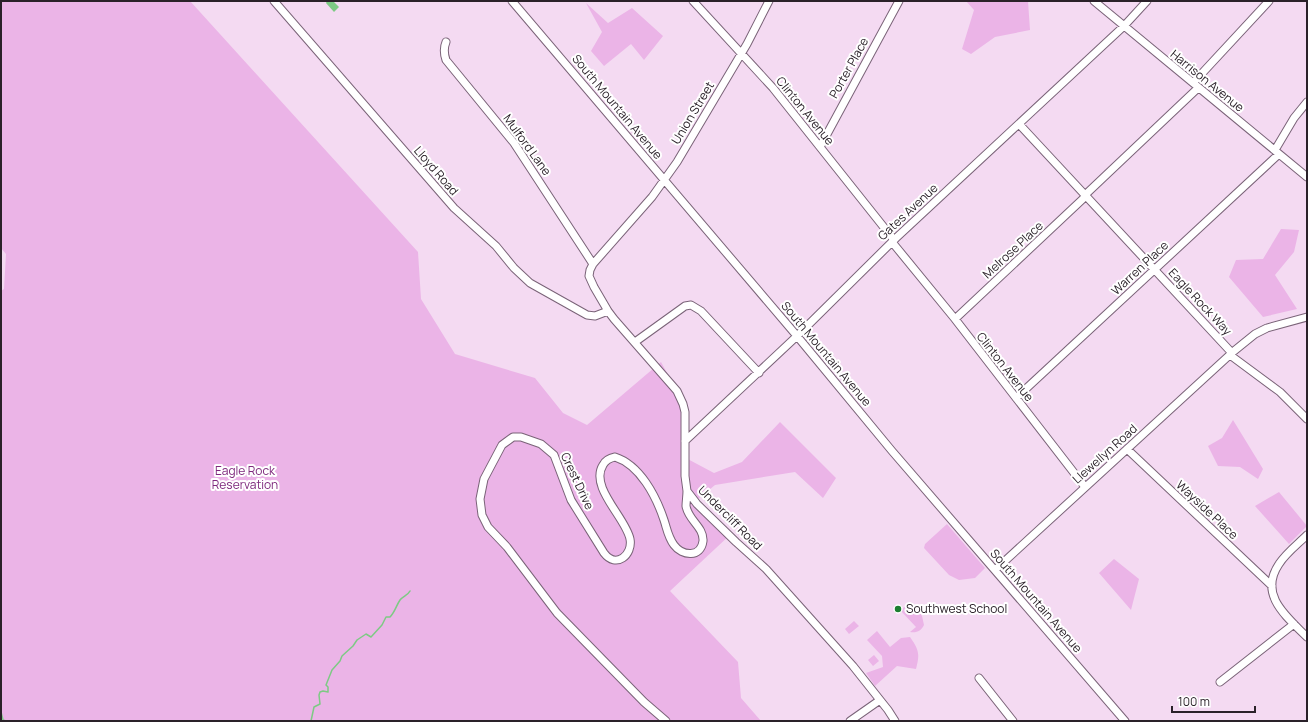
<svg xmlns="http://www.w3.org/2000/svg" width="1308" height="722" font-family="Manrope,sans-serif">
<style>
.green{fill:#ebb4e7}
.water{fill:#7dca84}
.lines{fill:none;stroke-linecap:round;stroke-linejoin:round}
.stream{stroke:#7dca84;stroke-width:1.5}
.minor-casing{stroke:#7a6378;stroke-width:9}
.minor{stroke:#fff;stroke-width:7}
.poi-dot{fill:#1c7e31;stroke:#fff;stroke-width:1.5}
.labels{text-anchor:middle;stroke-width:4;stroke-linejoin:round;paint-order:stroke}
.street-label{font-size:12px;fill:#2a2129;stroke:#fff}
.park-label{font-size:12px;fill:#7e297d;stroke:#fff}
.poi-label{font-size:12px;fill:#2a2129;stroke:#fff;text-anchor:start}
</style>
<rect width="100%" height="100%" fill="#f4daf2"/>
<!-- green -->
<path class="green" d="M1,1H190L418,252L421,299L455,354L535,378L563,413L587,425L661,362L684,404L682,456L714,473L742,462L780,422L836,478L823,498L795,472L715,485L697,500L731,534L670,591L738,662L741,698L761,721H1V291L4,289L6,254L1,248Z
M966,1H1028L1030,30L995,37L971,54L962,49L974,10Z
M586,3L608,23L632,8L663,36L644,60L631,44L604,66L591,51L602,32Z
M1281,229L1299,230L1294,252L1275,275L1297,309L1263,317L1229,277L1236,260L1263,259Z
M1233,420L1263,469L1258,479L1240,467L1218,466L1208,446L1222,438Z
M1279,492L1307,526L1289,544L1255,506Z
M947,524L985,568L975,578L959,580L949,575L924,548L925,544Z
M1114,559L1139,579L1131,610L1099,573Z
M912,602L922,616L924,625C921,631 917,633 910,632L916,627L900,610Z
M854,621L859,626L849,634L845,629Z
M877,631L890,647L901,638L910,637C919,650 920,654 916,669L897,666L875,686L866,673L883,667L882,656L867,640Z
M874,655L879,661L873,666L868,660Z"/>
<!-- water -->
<path class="water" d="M327,1H333L339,7L334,12L326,3Z"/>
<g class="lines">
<!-- stream -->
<path class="stream" d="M1,712L3,720L6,721
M311,721L314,707L320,704L319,695L320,692L323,691L328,692V687L326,685L332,670L340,661L342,656L353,646L357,640L366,634L371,637L382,625L386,617H390C395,612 396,606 400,600C403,596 408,595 410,591"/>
<defs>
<path id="minor" d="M274,1L454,208L496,246L514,268L530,283L587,315L595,316L608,311
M512,1L797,336L892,451L1125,721
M693,1L773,88L894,240
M769,1L747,44L677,162L652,197L593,264L590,270L589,276L594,287L608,311L614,319L677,391L683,404L685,412V476L687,491L697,504L736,542L766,569L853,666L888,710L895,721
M1094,1L1307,177
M446,42C443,49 444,54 446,60L514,143L593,264
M1193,83L1269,1
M1019,124L1232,353
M820,147L899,1
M1275,150L1294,118L1307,102
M1085,195L1198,88
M892,242L955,319L1085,487
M955,319L1086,196
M635,342L685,306L691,305L701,311L759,373
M1230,355L1280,392L1307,419
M1016,398L1279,154
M685,441L797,336L896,238L1124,26L1147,1
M1127,449L1272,586
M1307,535C1298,544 1286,553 1279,564C1258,595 1287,617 1307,637
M995,570L1234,351L1255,334L1267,328L1307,317
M979,678L1013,721
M1220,682L1294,624
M666,721L644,702L557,613L507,547L488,527L482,515L480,499L484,479L502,445L513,437H521L541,444L554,455L571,500L604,553C616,569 633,555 630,539C626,518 589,487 603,465C605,461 610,458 615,457C640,465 656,496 664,520C667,529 668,537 674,545C682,556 701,558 703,541C704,527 688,520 686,506C686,502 687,496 687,491
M850,721L880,700"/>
</defs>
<!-- minor casing -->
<use href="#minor" class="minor-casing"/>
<!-- minor -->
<use href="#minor" class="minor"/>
</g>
<!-- markers -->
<circle class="poi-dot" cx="898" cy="609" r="4"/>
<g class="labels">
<!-- street labels -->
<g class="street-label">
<text transform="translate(849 68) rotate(-61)" y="4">Porter Place</text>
<text transform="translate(1207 81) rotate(39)" y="4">Harrison Avenue</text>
<text transform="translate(617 107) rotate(50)" y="4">South Mountain Avenue</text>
<text transform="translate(805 111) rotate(51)" y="4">Clinton Avenue</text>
<text transform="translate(693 113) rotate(-59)" y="4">Union Street</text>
<text transform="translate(527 145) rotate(54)" y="4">Mulford Lane</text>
<text transform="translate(436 171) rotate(49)" y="4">Lloyd Road</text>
<text transform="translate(908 212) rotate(-43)" y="4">Gates Avenue</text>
<text transform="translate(1013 250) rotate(-43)" y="4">Melrose Place</text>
<text transform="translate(1140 268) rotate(-43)" y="4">Warren Place</text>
<text transform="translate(1200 302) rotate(47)" y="4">Eagle Rock Way</text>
<text transform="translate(826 354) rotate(50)" y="4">South Mountain Avenue</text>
<text transform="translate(1005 367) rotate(52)" y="4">Clinton Avenue</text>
<text transform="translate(1105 454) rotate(-42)" y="4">Llewellyn Road</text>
<text transform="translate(577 481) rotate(65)" y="4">Crest Drive</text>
<text transform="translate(1207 510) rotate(43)" y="4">Wayside Place</text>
<text transform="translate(730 518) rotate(45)" y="4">Undercliff Road</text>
<text transform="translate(1036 601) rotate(49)" y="4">South Mountain Avenue</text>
</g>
<!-- park labels -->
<g class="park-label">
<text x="245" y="475">Eagle Rock<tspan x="245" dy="14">Reservation</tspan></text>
</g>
<!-- poi labels -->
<g class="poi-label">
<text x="906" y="613">Southwest School</text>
</g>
</g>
<!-- border -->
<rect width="1308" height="722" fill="none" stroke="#2a2129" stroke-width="4"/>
<!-- scale -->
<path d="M1172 706v6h83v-6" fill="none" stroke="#2a2129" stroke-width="2"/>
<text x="1178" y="706" font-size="12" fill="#2a2129" stroke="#ffffff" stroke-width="3" paint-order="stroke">100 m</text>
</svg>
